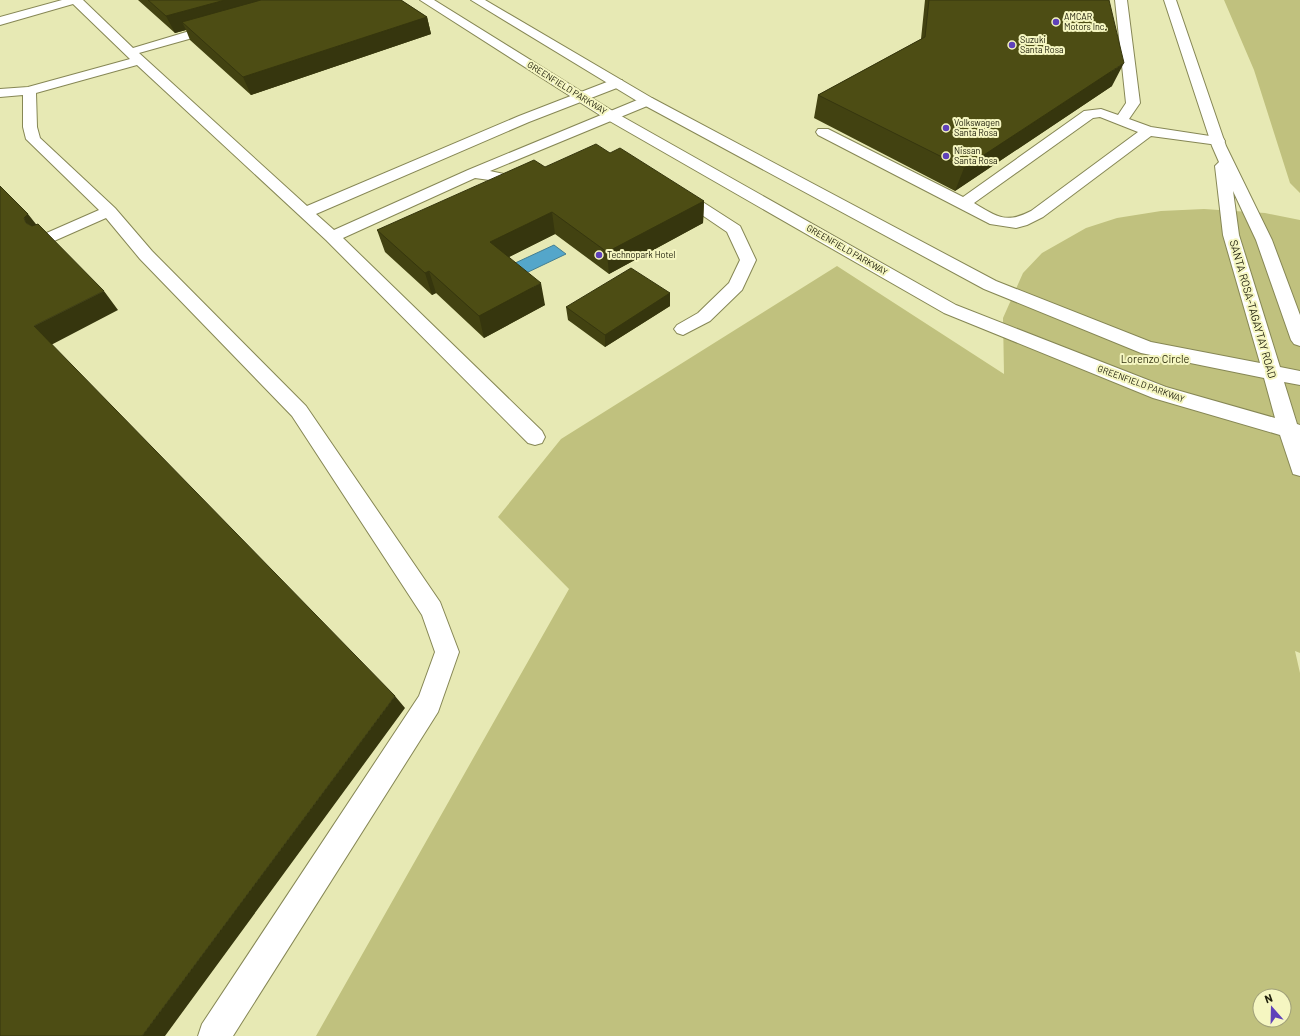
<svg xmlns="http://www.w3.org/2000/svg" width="1300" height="1036" font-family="Barlow,sans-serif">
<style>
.green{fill:#c0c17e;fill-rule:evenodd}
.water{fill:#54a6ca;stroke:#447e91}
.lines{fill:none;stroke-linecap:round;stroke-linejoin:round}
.minor-casing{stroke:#868755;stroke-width:2}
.major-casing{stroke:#868755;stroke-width:2}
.minor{fill:#fff;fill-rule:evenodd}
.major{fill:#fff;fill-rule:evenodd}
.wall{fill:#424211}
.shaded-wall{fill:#36360e}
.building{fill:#4d4d14;stroke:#36360e}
.poi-dot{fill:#5f41ba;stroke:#f5f6c1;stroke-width:1.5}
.labels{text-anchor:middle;stroke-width:4;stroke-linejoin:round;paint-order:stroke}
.far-poi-label{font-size:9px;fill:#20200c;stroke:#f5f6c1;text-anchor:start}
.far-street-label{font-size:9px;fill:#20200c;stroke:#f5f6c1}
.street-label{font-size:11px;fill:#20200c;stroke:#f5f6c1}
.park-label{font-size:11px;fill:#333312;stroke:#f5f6c1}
</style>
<rect width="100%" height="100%" fill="#e7e9b4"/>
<!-- green -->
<path class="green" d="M1224,0H1300V193L1290,183L1254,70Z
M1204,209L1265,213L1300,220V653L1295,651L1300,673V1036H316L569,589L498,517L561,439L837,266L1004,374L1003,318L1023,273L1042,253L1086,228L1117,218L1161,211ZM1260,996H1284V1020H1260Z"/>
<!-- water -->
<path class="water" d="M554,245L566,254L524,274L513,264Z"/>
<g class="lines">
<defs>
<path id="minor" d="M62,0H83L133,48L213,24H221L223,27L221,30L139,53L307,206L519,116L612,80H622L623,83L622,86L529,122L316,214L334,230L468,170L642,98H652L654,101L652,104L490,171L504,174L526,171L531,172L533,175L531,178L504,182L475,178L343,238L542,431L545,437L542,443L535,445L528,443L326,240L137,65L36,93L37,127L40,138L115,208L152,251L306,406L440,602L459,652L438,712L233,1036H198L202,1024L419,696L435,652L422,615L292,416L140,259L106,218L54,241L48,243L42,241L40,238L42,235L99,210L26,139L23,127V95L0,97V89L28,87L130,59L73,4L0,25V17Z
M1115,0H1127L1140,103L1129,119L1151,127L1223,138L1225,141L1223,144L1218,145L1151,136L1043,217L1027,225L1016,228L990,224L818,135L816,132L818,129H828L963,197L1084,111L1101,109L1118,115L1126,103ZM1100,117L1138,132L1031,211C1006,224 997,217 974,203L1093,118Z
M679,188L684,190L740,226L756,260L742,290L710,321L683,335L677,333L674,329L677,325L698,313L729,283L740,260L727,232L674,196L671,193L674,190Z"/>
<path id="major" d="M420,0H434L616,113L956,305L1166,387L1275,418L1264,378L1141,353L984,289L642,104L471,0H485L652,98L996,281L1151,342L1260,363L1223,235L1215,166L1219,162L1212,146L1164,0H1176L1226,146L1272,240L1300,315V346L1294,344L1291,340L1256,240L1233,191L1239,235L1280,367L1300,371V385L1284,382L1297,424L1300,425V476L1293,474L1280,435L1153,398L944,313L606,119Z"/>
</defs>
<!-- minor casing -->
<use href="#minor" class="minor-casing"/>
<!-- major casing -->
<use href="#major" class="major-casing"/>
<!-- minor -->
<use href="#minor" class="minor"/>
<!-- major -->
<use href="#major" class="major"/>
</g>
<!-- wall -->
<path class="wall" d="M138,0H401L427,17L431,34L251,95L190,40L186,30L175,33Z
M925,0H1109L1112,86L955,191L814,118L818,95L921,39Z
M610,153L704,201L703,223L609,274L555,234L509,257L545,305L484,338L436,293L432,295L385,252L377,230L545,167Z
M670,293V306L605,347L568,320L566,307Z"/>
<!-- shaded-wall -->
<path class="shaded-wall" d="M225,0H294L182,22L186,30L175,33L166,16Z
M427,17L431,34L251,95L243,77Z
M1124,63L1112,86L955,191L964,168Z
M704,201L703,223L609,274L607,252Z
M552,212L555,234L495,264L490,242Z
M28,214L43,233L26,223L24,218Z
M429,271L436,293L432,295L425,273Z
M541,283L545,305L484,338L479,316Z
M104,291L118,310L51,345L34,326Z
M670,293V306L605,347V335Z
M395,696L405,708L165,1036H142Z"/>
<!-- building -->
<path class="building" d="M148,0H225L166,16Z
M261,0H401L427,17L243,77L182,22Z
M929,0H1109L1124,63L964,168L818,95L925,37Z
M596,144L610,153L620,148L704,201L607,252L552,212L490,242L541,283L479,316L429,271L425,273L377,230L534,160L545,167Z
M0,186L28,214L24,218L26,223L32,226L38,224L104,291L34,326L395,696L142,1036H0Z
M631,268L670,293L605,335L566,307Z"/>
<!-- markers -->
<g class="poi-dot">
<circle cx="1056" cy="22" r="4"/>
<circle cx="1012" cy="45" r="4"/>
<circle cx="946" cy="128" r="4"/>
<circle cx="946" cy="156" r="4"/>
<circle cx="599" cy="255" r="4"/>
</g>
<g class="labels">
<!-- far-poi labels -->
<g class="far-poi-label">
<text x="1064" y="20">AMCAR<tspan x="1064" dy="10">Motors Inc.</tspan></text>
<text x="1020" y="43">Suzuki<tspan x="1020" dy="10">Santa Rosa</tspan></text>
<text x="954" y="126">Volkswagen<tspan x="954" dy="10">Santa Rosa</tspan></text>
<text x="954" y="154">Nissan<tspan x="954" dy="10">Santa Rosa</tspan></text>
<text x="607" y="258">Technopark Hotel</text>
</g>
<!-- far-street labels -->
<g class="far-street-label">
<text transform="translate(567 88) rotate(32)" y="3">GREENFIELD PARKWAY</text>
<text transform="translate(847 250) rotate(30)" y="3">GREENFIELD PARKWAY</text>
<text transform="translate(1141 384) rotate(20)" y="3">GREENFIELD PARKWAY</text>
</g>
<!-- street labels -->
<g class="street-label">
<text transform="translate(1253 309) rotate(74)" y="4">SANTA ROSA-TAGAYTAY ROAD</text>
</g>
<!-- park labels -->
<g class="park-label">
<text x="1155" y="363">Lorenzo Circle</text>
</g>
</g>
<!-- north arrow -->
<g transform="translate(1272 1008) rotate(340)"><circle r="19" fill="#f5f6c1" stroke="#a0a079"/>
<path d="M0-3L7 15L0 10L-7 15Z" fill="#5f41ba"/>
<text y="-6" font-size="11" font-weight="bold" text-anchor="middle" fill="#20200c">N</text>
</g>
</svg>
